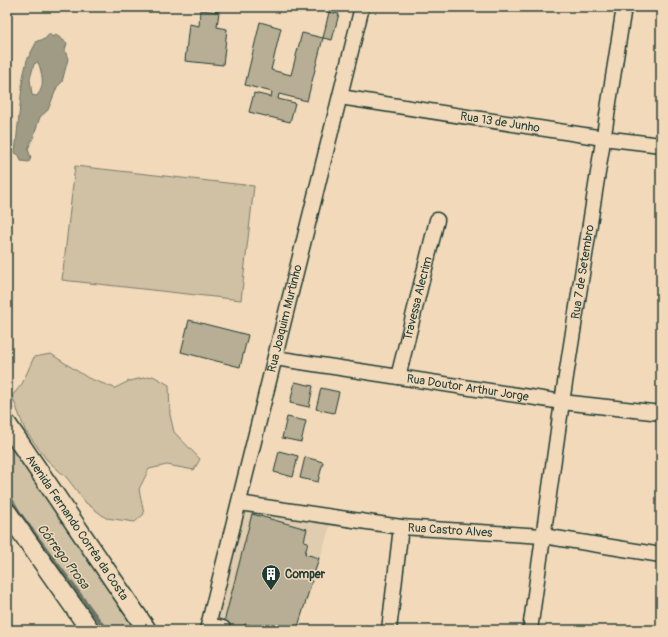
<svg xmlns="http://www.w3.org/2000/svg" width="668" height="637" font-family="Pangolin,sans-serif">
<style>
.built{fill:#e0ccaf}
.green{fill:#d0c0a4;stroke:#787e6c}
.water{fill:#9f9b85;stroke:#6c7565;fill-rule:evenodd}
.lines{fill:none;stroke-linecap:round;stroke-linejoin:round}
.stream{stroke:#6c7565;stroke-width:4}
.building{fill:#b7ae95;stroke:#1f3d34}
.minor-casing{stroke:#1f3d34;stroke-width:17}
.major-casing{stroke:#1f3d34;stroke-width:21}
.minor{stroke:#f2d9ba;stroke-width:14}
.major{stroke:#f2d9ba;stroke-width:18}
.labels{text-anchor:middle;stroke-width:3;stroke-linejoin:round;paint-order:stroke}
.street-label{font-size:12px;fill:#1f3d34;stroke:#f2d9ba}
.poi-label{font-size:12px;font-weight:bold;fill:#1f3d34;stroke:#f2d9ba;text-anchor:start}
.water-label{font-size:13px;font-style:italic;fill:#324b40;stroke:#f2d9ba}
</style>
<rect width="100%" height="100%" fill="#f2d9ba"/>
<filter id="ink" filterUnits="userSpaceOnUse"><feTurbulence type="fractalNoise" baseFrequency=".025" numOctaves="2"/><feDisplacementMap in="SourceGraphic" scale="8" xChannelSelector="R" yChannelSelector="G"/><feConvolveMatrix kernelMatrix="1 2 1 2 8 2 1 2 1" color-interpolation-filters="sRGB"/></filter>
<g filter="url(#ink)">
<!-- built -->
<path class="built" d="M239,503L333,517L297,630H207Z"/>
<!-- green -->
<path class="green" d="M75,166L254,186L241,300L62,280Z
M51,354L88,378L115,388L129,381L153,376L169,385L170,415L174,432L200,459L194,470L167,465L149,469L139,489L144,514L135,522L106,518L86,503L67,478L47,460L25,430L12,396L22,384L34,357Z
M7,424L147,630H90L7,512Z"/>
<!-- water -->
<path class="water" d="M49,34L53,37L56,35L67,43L65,50L68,59L62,82L57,87L48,110L40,117L33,138L28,149L31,158L29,162L21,161L19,155L15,153L23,77L27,60L37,41L45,39ZM38,62C42,73 46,88 36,96L32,95L30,79L34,64Z"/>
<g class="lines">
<!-- stream -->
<path class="stream" d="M7,493L22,517L106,630"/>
</g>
<!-- building -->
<path class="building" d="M309,7H330L329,12Z
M200,10L219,12L217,27L227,29L223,65L185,61L189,24L199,26Z
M329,12L339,14L332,40L323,38Z
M260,22L281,28L271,70L291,75L302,33L323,38L307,101L279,94L278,99L295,103L290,122L249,112L254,93L271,97L272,92L245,85Z
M189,320L248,335L240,367L181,352Z
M295,382L313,386L309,407L290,403Z
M321,388L339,392L334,413L316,409Z
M287,417L306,421L301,442L282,438Z
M279,451L298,456L293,477L274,472Z
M305,457L323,462L318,482L300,478Z
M252,514L307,529L304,541L308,542L305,554L319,558L297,630H269L245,624L244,630H222Z"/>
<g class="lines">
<defs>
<g id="minor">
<path id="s1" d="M340,97L603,138L661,145"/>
<path id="s2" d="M275,358L562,402L661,413"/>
<path id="s3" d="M398,377L437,220"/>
<path id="s4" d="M239,503L401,527L543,536L661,555"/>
<path d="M209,625L223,628"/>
<path id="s5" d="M207,630L362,7"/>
<path d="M389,630L401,527"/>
<path id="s6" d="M530,630L562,402L624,7"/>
</g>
<g id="major">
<path id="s7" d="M7,424L147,630"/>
<path d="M7,512L90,630"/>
</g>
</defs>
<!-- minor casing -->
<use href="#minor" class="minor-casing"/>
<!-- major casing -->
<use href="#major" class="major-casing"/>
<!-- minor -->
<use href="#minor" class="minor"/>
<!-- major -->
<use href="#major" class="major"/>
</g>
</g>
<!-- icons -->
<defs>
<symbol id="building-pin" viewBox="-11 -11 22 30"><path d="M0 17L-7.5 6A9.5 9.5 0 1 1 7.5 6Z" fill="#1f3d34" stroke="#f2d9ba"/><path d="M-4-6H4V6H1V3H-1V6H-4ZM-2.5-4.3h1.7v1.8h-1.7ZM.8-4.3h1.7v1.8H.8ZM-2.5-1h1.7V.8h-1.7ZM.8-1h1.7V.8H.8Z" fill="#fff"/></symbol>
</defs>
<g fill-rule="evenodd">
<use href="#building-pin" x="260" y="563" width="22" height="30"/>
</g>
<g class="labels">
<!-- street labels -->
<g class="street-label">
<text dy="4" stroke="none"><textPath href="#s1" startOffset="162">Rua 13 de Junho</textPath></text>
<text dy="4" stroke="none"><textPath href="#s6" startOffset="362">Rua 7 de Setembro</textPath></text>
<text dy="4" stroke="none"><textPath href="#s3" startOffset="81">Travessa Alecrim</textPath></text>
<text dy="4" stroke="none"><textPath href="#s5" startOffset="321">Rua Joaquim Murtinho</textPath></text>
<text dy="4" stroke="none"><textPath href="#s2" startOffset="195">Rua Doutor Arthur Jorge</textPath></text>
<text dy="4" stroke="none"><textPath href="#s7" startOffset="125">Avenida Fernando Corrêa da Costa</textPath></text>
<text dy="4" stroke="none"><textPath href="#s4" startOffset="213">Rua Castro Alves</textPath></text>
</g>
<!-- poi labels -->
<g class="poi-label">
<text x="285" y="578">Comper</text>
</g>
<!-- water labels -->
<g class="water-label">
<text transform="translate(64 556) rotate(53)" y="5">Córrego Prosa</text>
</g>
</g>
<!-- margin -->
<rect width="668" height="637" fill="none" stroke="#f2d9ba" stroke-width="24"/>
<rect x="12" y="12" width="644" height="613" fill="none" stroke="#1f3d34" stroke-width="1.5" filter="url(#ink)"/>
</svg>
